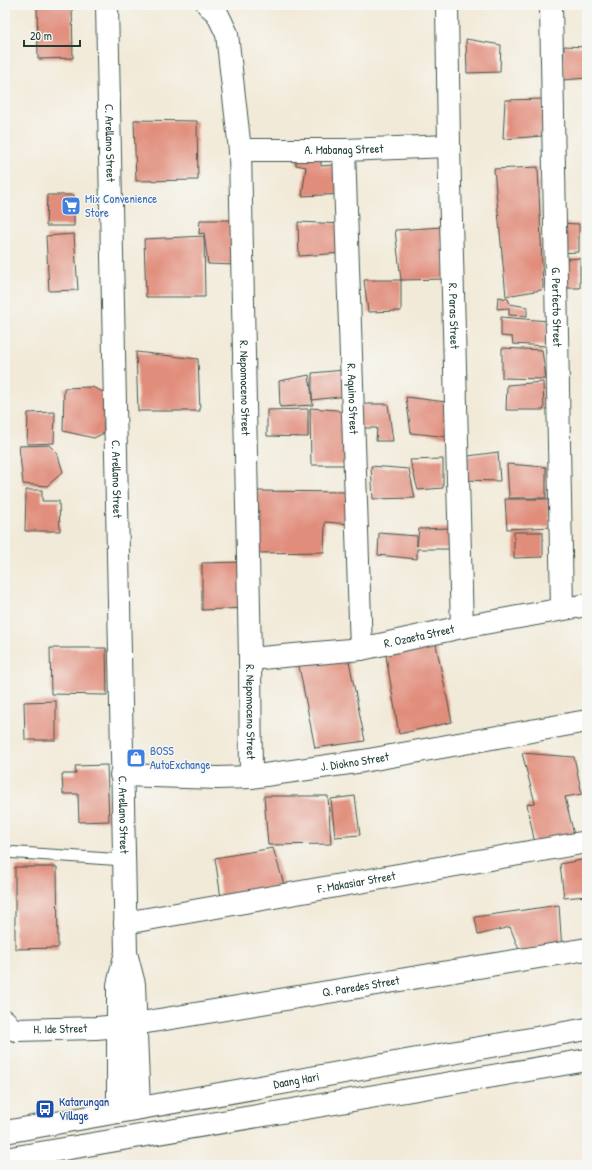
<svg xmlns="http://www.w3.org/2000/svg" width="592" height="1170" font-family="'Patrick Hand',sans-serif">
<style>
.building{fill:#e18d7c}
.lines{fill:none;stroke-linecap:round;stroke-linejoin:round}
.service-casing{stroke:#3f574d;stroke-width:13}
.minor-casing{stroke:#3f574d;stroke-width:24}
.tertiary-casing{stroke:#3f574d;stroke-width:24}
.primary-casing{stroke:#3f574d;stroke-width:24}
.service{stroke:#fff;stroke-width:11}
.minor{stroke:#fff;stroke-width:22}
.tertiary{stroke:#fff;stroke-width:22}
.primary{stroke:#fff;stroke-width:22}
.labels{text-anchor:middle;stroke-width:3;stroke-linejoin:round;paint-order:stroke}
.street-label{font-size:12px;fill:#1f3d34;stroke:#f6f6f2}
.shop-label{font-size:12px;fill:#366cbe;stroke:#f6f6f2;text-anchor:start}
.transit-label{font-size:12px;fill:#164399;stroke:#f6f6f2;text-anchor:start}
</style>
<rect width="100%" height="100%" fill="#f6f6f2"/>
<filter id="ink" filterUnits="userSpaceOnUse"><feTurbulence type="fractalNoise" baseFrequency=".025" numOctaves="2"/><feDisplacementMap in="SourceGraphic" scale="8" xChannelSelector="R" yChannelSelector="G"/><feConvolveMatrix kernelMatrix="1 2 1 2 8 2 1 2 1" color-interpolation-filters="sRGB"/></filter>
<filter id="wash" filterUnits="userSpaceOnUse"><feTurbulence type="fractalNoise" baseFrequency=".012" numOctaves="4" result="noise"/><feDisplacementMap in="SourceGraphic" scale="16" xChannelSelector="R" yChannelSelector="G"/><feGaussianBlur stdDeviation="0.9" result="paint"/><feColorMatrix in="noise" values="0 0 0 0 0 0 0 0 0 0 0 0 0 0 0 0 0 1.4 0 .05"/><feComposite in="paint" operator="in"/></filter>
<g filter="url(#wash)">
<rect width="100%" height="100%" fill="#f2ead8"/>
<g id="blocks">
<!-- building -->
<path class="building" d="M37,5H72L73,58L38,59Z
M466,39L501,45L500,72L467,73Z
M564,46L587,47V78L563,80Z
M544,99L542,136L503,139L505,100Z
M134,120L197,121L198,180L136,181Z
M321,154V166L343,164L344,194L302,196L306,167L296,165V155Z
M538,167L543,288L541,290L506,296L494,169Z
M47,195H74V226H46Z
M200,220H234L236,265L208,264L204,233L199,234Z
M298,222L343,224L344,253L299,256Z
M559,223L579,224V252L560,253Z
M442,227L446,279L401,280L395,230Z
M74,234L78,290L49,291L46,236Z
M204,236L205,297H146L144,239Z
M580,258V288H567L566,259Z
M364,280H401V311L368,312Z
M498,297L508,299L510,304L527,307V316L509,315V308L497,309Z
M501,317L548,321L547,346L513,344L512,337L501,336Z
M502,348L542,350L546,379L502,378Z
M136,352L198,359L200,411H138Z
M344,370L347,396L312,400V373Z
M309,375L313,405L280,407L279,381Z
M543,382L544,410H506L507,385Z
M92,387L108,394V420H104V433L94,438L63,431L64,388Z
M406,397L446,402L449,437L411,433Z
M355,404H388L393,441H376L377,428H357Z
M310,408L337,410L347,416L349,465H311Z
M308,409V437L267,436V410Z
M55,412L54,443L27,444L28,413Z
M49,445L57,453L63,472L47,486L23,484L19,446Z
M498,452L500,481L461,480V457Z
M443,459V488L418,490L410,460Z
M507,464L546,467V498H509Z
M371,466L409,469L415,498L373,499Z
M26,490H42V501H59L60,531H25Z
M256,491L350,492L349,524L325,522L324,552L257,553Z
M505,499H548L550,527L507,529Z
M449,528L450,549H417V559L378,555L379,533L417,536V546L419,529Z
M514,532H543V557L514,558Z
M243,562L245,608L202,610V563Z
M435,640L452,722L399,734L385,650Z
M50,648H106L107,695L51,694Z
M348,656L365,741L315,748L298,661Z
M56,701V740H25L24,702Z
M522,753L574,757L582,794L565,797L574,835L535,844L527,804L535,803Z
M107,765L109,821L79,822L78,794H63L62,774H76L75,766Z
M264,796H328L331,844L268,845Z
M355,796L360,835L335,837L331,799Z
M273,848L286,891L221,898L215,858Z
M587,859V896L564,898L560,864Z
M15,867H57L58,948L15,949Z
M559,905L562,951L520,952L510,927L478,935L475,917Z"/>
</g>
</g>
<g filter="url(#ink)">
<use href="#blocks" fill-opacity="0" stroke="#3f574d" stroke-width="1"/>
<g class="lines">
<defs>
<path id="service" d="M5,852L124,860"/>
<g id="minor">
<path id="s1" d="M208,5L217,13L227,34L240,150L250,659L251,777"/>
<path id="s2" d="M447,5L449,146L462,627"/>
<path id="s3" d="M551,5L562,608"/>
<path id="s4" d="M240,150H344L449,146"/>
<path id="s5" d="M344,150L361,649"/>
<path id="s6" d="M250,659L361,649L462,627L587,605"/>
<path id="s7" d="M121,775L218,778L251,777L363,761L587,721"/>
<path id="s8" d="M125,923L587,842"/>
<path id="s9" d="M5,1021L11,1028L16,1030L96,1028L119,1026"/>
<path id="s10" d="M135,1024L587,949"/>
</g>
<g id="tertiary">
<path id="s11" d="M107,5L126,953L134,984L139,1108"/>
<path d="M118,1112V985L125,956"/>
</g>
<g id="primary">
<path id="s12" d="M5,1132L587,1029"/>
<path d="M5,1159L587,1060"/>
</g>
</defs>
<!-- service casing -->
<use href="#service" class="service-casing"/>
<!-- minor casing -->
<use href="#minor" class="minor-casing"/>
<!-- tertiary casing -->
<use href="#tertiary" class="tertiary-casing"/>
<!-- primary casing -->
<use href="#primary" class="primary-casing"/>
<!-- service -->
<use href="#service" class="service"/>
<!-- minor -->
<use href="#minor" class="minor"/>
<!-- tertiary -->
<use href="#tertiary" class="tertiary"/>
<!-- primary -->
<use href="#primary" class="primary"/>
</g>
</g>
<!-- icons -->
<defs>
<symbol id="supermarket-square" viewBox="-11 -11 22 22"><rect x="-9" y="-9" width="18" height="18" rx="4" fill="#3f7fe0" stroke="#f6f6f2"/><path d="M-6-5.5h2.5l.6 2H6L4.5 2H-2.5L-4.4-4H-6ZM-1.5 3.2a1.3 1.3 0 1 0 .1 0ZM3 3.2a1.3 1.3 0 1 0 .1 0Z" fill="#fff"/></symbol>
<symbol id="shop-square" viewBox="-11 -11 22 22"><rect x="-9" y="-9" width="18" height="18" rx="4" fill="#3f7fe0" stroke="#f6f6f2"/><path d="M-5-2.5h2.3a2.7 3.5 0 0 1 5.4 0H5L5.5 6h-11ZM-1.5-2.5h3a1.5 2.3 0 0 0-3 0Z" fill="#fff"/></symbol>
<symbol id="bus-square" viewBox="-11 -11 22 22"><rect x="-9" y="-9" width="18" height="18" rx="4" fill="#1a4fb4" stroke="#f6f6f2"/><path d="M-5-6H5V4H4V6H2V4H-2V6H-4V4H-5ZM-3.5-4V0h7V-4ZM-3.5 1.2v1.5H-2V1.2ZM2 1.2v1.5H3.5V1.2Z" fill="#fff"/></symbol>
</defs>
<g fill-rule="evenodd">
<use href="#supermarket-square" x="60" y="195" width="22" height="22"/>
<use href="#shop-square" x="125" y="747" width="22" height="22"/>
<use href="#bus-square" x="34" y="1098" width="22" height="22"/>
</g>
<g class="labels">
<!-- street labels -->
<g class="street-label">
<text dy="4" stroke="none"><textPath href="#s11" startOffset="138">C. Arellano Street</textPath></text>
<text dy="4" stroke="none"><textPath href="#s4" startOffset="104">A. Mabanag Street</textPath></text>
<text dy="4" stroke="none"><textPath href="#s3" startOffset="302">G. Perfecto Street</textPath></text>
<text dy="4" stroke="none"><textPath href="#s2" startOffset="311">R. Paras Street</textPath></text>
<text dy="4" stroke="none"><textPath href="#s1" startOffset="390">R. Nepomoceno Street</textPath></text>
<text dy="4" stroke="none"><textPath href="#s5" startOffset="249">R. Aquino Street</textPath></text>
<text dy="4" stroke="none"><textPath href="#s11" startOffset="474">C. Arellano Street</textPath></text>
<text dy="4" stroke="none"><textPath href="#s6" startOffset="171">R. Ozaeta Street</textPath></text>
<text dy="4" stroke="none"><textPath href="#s1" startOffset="714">R. Nepomoceno Street</textPath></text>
<text dy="4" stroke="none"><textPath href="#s7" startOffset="235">J. Diokno Street</textPath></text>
<text dy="4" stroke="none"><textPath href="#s11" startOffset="810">C. Arellano Street</textPath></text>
<text dy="4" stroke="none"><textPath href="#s8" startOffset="235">F. Makasiar Street</textPath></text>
<text dy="4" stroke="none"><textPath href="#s10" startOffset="229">Q. Paredes Street</textPath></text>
<text dy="4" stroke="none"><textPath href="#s9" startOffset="59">H. Ide Street</textPath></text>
<text dy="4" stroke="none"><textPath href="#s12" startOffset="296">Daang Hari</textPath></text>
</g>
<!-- shop labels -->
<g class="shop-label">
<text x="85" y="203">Mix Convenience<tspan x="85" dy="14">Store</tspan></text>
<text x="150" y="755">BOSS<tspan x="150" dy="14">AutoExchange</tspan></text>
</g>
<!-- transit labels -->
<g class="transit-label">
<text x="59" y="1106">Katarungan<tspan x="59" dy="14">Village</tspan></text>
</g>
</g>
<!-- margin -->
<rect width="592" height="1170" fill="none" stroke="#f6f6f2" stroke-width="20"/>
<!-- scale -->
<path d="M24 40v6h56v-6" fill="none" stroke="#1f3d34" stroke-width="2"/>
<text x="30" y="40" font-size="12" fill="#1f3d34" stroke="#f6f6f2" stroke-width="3" paint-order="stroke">20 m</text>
</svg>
